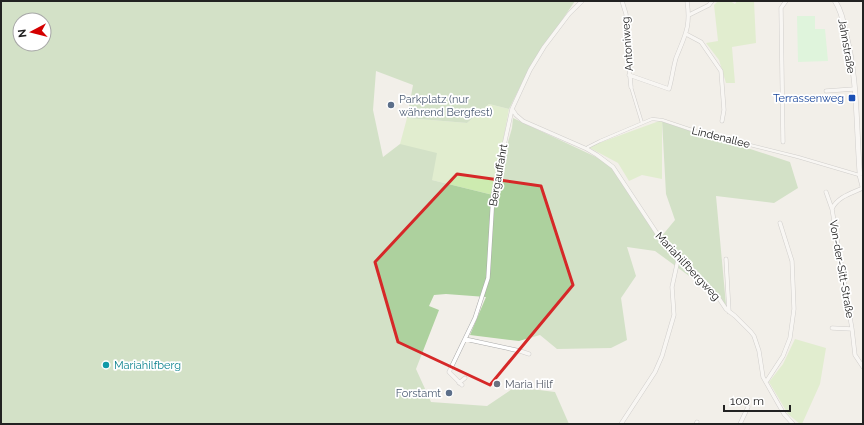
<svg xmlns="http://www.w3.org/2000/svg" width="864" height="425" font-family="Raleway,sans-serif">
<style>
.grass{fill:#cdebb0}
.forest{fill:#add19e;fill-rule:evenodd}
.park{fill:#c8facc}
.lines{fill:none;stroke-linecap:round;stroke-linejoin:round}
.pedestrian-casing{stroke:#a9a9a9;stroke-width:3.5}
.minor-casing{stroke:#a9a9a9;stroke-width:4.5}
.tertiary-casing{stroke:#a9a9a9;stroke-width:5.5}
.pedestrian{stroke:#fff;stroke-width:2.5}
.minor{stroke:#fff;stroke-width:3.5}
.tertiary{stroke:#fff;stroke-width:4.5}
.marked{fill:none;stroke:#d62828;stroke-width:3;stroke-linejoin:round}
.transit-dot{fill:#1a4fb4;stroke:#fff;stroke-width:1.5}
.service-dot{fill:#5c6f8a;stroke:#fff;stroke-width:1.5}
.culture-dot{fill:#0f9aa8;stroke:#fff;stroke-width:1.5}
.worship-dot{fill:#6b7280;stroke:#fff;stroke-width:1.5}
.labels{text-anchor:middle;stroke-width:3.5;stroke-linejoin:round;paint-order:stroke}
.street-label{font-size:11px;fill:#222;stroke:#fff}
.transit-label{font-size:11px;fill:#164399;stroke:#fff;text-anchor:end}
.service-label{font-size:11px;fill:#4e5e75;stroke:#fff;text-anchor:start}
.culture-label{font-size:11px;fill:#0d838f;stroke:#fff;text-anchor:start}
.worship-label{font-size:11px;fill:#5b616d;stroke:#fff;text-anchor:start}
</style>
<rect width="100%" height="100%" fill="#f2efe9"/>
<!-- grass -->
<path class="grass" d="M718,1H730L735,4L737,1H754L756,43L732,47L735,83H726L719,60L706,43L718,41L714,5Z
M489,104L509,109L493,195L432,180L400,144L407,118L467,123Z
M662,120V179L642,175L629,181L618,163L588,147Z
M795,339L826,348L820,384L802,424H800L788,414L769,382L783,364Z"/>
<!-- forest -->
<path class="forest" d="M1,1H575L530,67L509,109L489,104L467,123L407,118L413,85L376,71L373,110L383,157L400,144L437,153L432,180L493,195L512,128L513,118L613,165L661,237L675,220L666,194L662,120L790,162L798,188L774,203L716,196L726,305L718,297L655,251L627,247L636,276L621,298L627,340L611,348L557,349L540,335L519,341L470,335L486,297L446,294L434,295L429,306L439,310L416,369L431,402L487,406L515,387L555,392L569,424H1ZM20,20H44V44H20Z"/>
<!-- park -->
<path class="park" d="M797,16H815V29H825L828,61L798,62Z"/>
<g class="lines">
<defs>
<path id="pedestrian" d="M631,87L642,123
M587,149L588,147L600,141L652,119L662,120L698,132L798,157L859,175"/>
<path id="minor" d="M622,1L626,14L628,56L631,87
M689,15L709,5L712,1
M686,34L701,42L721,71L724,110L722,121
M629,75L669,89C672,79 673,68 676,58C685,35 691,27 687,1
M826,91L854,89
M512,109L516,115L523,121L587,149L597,155L613,167L662,241L679,255L718,297L726,309L735,316L751,332L754,336L759,351L763,377L784,414L793,424
M783,142L781,8L786,1
M826,192L832,209L852,329L855,355L863,367
M832,209C837,197 852,193 863,188
M726,259L729,312
M832,328L852,329
M465,339L520,351L529,354
M766,382L783,356L790,338L794,309L792,261L780,223
M459,383L465,378
M462,385L449,372L475,318L488,278L493,195L512,109L530,70L544,47L569,14L582,1
M621,424L655,372L662,356L674,315L672,287L679,255
M696,424L697,422
M740,424L748,407"/>
<path id="tertiary" d="M835,1C841,10 843,20 845,30C858,77 856,127 860,176L863,188"/>
</defs>
<!-- pedestrian casing -->
<use href="#pedestrian" class="pedestrian-casing"/>
<!-- minor casing -->
<use href="#minor" class="minor-casing"/>
<!-- tertiary casing -->
<use href="#tertiary" class="tertiary-casing"/>
<!-- pedestrian -->
<use href="#pedestrian" class="pedestrian"/>
<!-- minor -->
<use href="#minor" class="minor"/>
<!-- tertiary -->
<use href="#tertiary" class="tertiary"/>
</g>
<!-- marked area -->
<path d="M0 0H864V425H0ZM457,174L541,186L573,285L490,385L398,342L375,262Z" fill="#f2efe9" fill-opacity=".55" fill-rule="evenodd"/>
<path class="marked" d="M457,174L541,186L573,285L490,385L398,342L375,262Z"/>
<!-- markers -->
<rect class="transit-dot" x="848" y="94" width="8" height="8" rx="2"/>
<g class="service-dot">
<circle cx="391" cy="105" r="4"/>
<circle cx="449" cy="393" r="4"/>
</g>
<circle class="culture-dot" cx="106" cy="365" r="4"/>
<circle class="worship-dot" cx="497" cy="384" r="4"/>
<g class="labels">
<!-- street labels -->
<g class="street-label">
<text transform="translate(627 44) rotate(-94)" y="4">Antoniweg</text>
<text transform="translate(847 46) rotate(80)" y="4">Jahnstraße</text>
<text transform="translate(721 137) rotate(14)" y="4">Lindenallee</text>
<text transform="translate(498 175) rotate(-80)" y="4">Bergauffahrt</text>
<text transform="translate(688 266) rotate(47)" y="4">Mariahilfbergweg</text>
<text transform="translate(842 269) rotate(80)" y="4">Von-der-Sitt-Straße</text>
</g>
<!-- transit labels -->
<g class="transit-label">
<text x="844" y="102">Terrassenweg</text>
</g>
<!-- service labels -->
<g class="service-label">
<text x="399" y="103">Parkplatz (nur<tspan x="399" dy="13">während Bergfest)</tspan></text>
<text x="441" y="397" text-anchor="end">Forstamt</text>
</g>
<!-- culture labels -->
<g class="culture-label">
<text x="114" y="369">Mariahilfberg</text>
</g>
<!-- worship labels -->
<g class="worship-label">
<text x="505" y="388">Maria Hilf</text>
</g>
</g>
<!-- border -->
<rect width="864" height="425" fill="none" stroke="#222222" stroke-width="4"/>
<!-- north arrow -->
<g transform="translate(32 32) rotate(263)"><circle r="19" fill="#ffffff" stroke="#a7a7a7"/>
<path d="M0-3L7 15L0 10L-7 15Z" fill="#d40000"/>
<text y="-6" font-size="11" font-weight="bold" text-anchor="middle" fill="#222222">N</text>
</g>
<!-- scale -->
<path d="M724 405v6h66v-6" fill="none" stroke="#222222" stroke-width="2"/>
<text x="730" y="405" font-size="12" fill="#222222" stroke="#ffffff" stroke-width="3" paint-order="stroke">100 m</text>
</svg>
